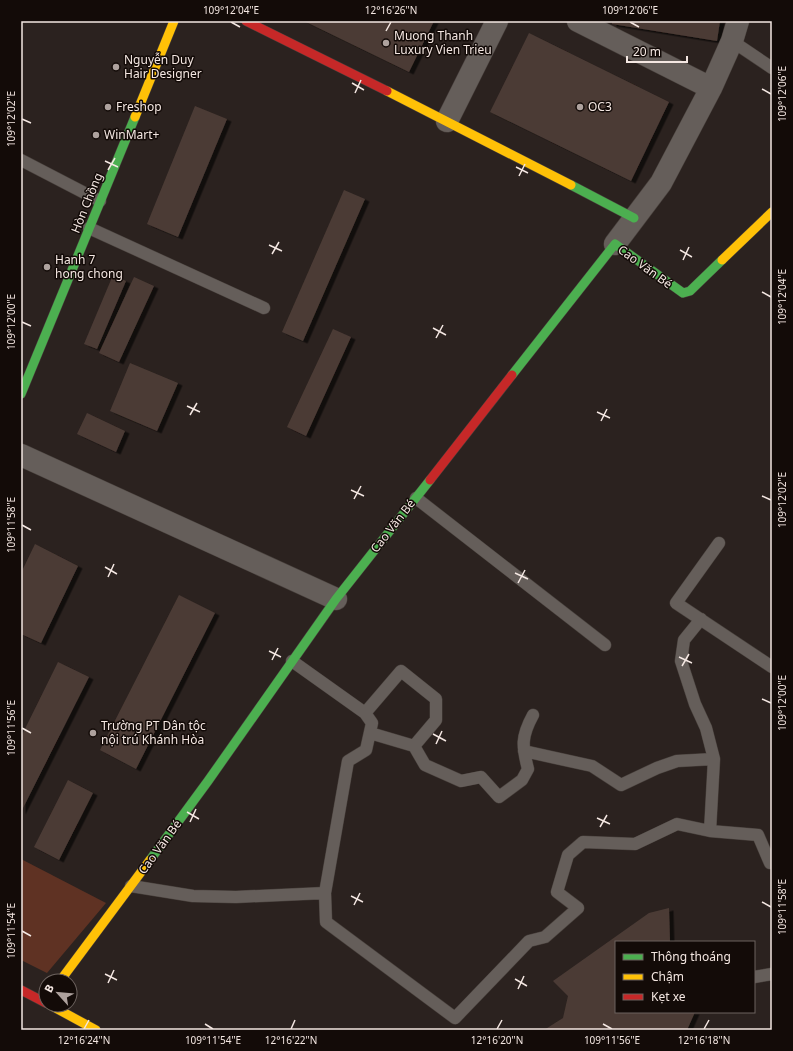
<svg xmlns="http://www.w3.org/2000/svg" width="793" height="1051" font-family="'Noto Sans',sans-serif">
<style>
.green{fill:#5f3223}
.building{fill:#4b3b35;filter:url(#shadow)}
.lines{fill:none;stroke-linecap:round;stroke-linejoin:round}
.lane-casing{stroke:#48403c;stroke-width:13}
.street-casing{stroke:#48403c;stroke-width:23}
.fast-casing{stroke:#48403c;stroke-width:10}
.slow-casing{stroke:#48403c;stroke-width:10}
.jam-casing{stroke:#48403c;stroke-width:10}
.lane{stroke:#655e5a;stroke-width:12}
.street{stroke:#655e5a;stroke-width:22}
.fast{stroke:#4caf50;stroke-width:9}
.slow{stroke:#ffc107;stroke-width:9}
.jam{stroke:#c62828;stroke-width:9}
.ticks{fill:none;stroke:#f4e7e2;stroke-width:1.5}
.poi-dot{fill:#aea29e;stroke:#130b08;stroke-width:1.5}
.labels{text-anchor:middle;stroke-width:3;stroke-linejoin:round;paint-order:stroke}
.poi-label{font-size:12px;fill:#f4e7e2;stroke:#130b08;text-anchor:start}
.street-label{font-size:12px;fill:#f4e7e2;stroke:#130b08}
.neatline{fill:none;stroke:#f4e7e2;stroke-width:1.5}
.ticks-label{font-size:10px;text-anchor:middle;fill:#f4e7e2}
</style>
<defs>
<filter id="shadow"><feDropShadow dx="4.5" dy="2.5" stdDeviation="0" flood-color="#0009"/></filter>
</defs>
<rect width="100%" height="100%" fill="#2b221f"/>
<!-- green -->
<path class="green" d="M21,859L106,903L47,973L21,960Z"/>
<!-- building -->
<path class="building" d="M304,21H434L409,72Z
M612,21H720L717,41L612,24Z
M529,33L669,102L631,181L490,112Z
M195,106L227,119L178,237L147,224Z
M344,190L365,199L303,341L282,332Z
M113,275L126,281L97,349L84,344Z
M134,277L154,286L119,362L99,353Z
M333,329L351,337L306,436L287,427Z
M130,363L178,383L157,431L110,411Z
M87,413L125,431L116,452L77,434Z
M35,544L78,566L41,643L21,634V573Z
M179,595L215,613L136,769L100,750Z
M58,662L89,677L21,812V737Z
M68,780L93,793L59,860L34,847Z
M669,908L670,942H616V1012H695L687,1030H544L563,1018L568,996L553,981L649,913Z"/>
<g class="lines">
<defs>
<path id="lane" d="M732,41L772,68
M21,160L100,201
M89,228L264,308
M416,498L605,645
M719,543L676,603L772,667
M701,619L684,640L681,661L695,704L706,728L714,759L710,831
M365,713L401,671L436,699V720L414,746L425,765L461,781L481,777L499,797L522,780L528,769C522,746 521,737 533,715
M370,733L414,746
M524,751L592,766L621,785L657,768L677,761L714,759
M131,886L193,896L236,897L325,893L348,761L366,750L372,723L365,713L292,661
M325,893L326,922L455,1018L529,941L545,937L578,908L557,892L568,855L583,842L635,844L677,824L710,831L758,835L770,863H772
M754,977L772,974"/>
<path id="street" d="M578,21L711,88
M447,121L497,21
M615,244L661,183L711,88L732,41L738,21
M21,455L336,599"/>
<path id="fast" d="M571,185L634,218
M512,375L615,244L683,293L690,291L722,260
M21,394L135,117
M150,860L208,781L336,599L430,480"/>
<path id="slow" d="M387,91L571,185
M135,117L174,21
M722,260L772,212
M60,981L150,860
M50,1005L96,1030"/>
<path id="jam" d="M246,21L387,91
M430,480L512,375
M21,990L46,1003"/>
</defs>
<!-- lane casing -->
<use href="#lane" class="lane-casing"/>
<!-- street casing -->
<use href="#street" class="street-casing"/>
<!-- fast casing -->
<use href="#fast" class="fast-casing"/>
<!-- slow casing -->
<use href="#slow" class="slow-casing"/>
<!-- jam casing -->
<use href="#jam" class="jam-casing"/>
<!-- lane -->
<use href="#lane" class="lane"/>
<!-- street -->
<use href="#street" class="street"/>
<!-- fast -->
<use href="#fast" class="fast"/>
<!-- slow -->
<use href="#slow" class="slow"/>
<!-- jam -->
<use href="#jam" class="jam"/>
</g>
<!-- ticks -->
<path class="ticks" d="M231,22L240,27M630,22L639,27M386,31L391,22M352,83L364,90M762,89L771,94M355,93L361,80M22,119L31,123M105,161L118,167M516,167L528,173M108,170L115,158M519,176L525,164M269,245L282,251M680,250L692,257M272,254L279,242M683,260L689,247M762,292L771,297M22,322L31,326M433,328L446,335M436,338L443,325M187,406L200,412M597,412L610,418M190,415L197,403M601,421L607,409M351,490L364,496M762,496L771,500M354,499L361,486M22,525L31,530M105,567L117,574M515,573L528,579M108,577L114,564M518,583L525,570M269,651L281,657M679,657L692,663M272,660L278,648M682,666L689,654M762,699L771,703M22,728L31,733M433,734L446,741M436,744L442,731M187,812L199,819M597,818L610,824M190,822L196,809M600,827L607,815M351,896L363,902M762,902L771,907M354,905L360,893M22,931L31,936M105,974L117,980M515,979L527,986M108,983L114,970M518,989L524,976M205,1024L213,1029M603,1024L612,1029M84,1029L89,1020M291,1029L295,1020M497,1029L502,1020M704,1029L709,1020"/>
<!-- markers -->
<g class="poi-dot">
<circle cx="386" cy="43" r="4"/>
<circle cx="116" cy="67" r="4"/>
<circle cx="108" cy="107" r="4"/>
<circle cx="580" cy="107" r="4"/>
<circle cx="96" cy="135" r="4"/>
<circle cx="47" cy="267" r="4"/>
<circle cx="93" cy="733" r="4"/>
</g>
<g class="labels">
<!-- poi labels -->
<g class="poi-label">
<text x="394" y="40">Muong Thanh<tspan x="394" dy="14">Luxury Vien Trieu</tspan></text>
<text x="124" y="64">Nguyễn Duy<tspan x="124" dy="14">Hair Designer</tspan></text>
<text x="116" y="111">Freshop</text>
<text x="588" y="111">OC3</text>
<text x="104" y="139">WinMart+</text>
<text x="55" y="264">Hanh 7<tspan x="55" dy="14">hong chong</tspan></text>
<text x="101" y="730">Trường PT Dân tộc<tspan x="101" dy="14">nội trú Khánh Hòa</tspan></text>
</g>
<!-- street labels -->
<g class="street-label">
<text transform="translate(87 203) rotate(-68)" y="4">Hòn Chồng</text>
<text transform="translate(645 267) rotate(36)" y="4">Cao Văn Bé</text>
<text transform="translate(393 526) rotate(-52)" y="4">Cao Văn Bé</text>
<text transform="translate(160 847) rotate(-54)" y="4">Cao Văn Bé</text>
</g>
</g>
<!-- border -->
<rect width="793" height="1051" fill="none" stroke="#130b08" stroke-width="44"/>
<!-- legend -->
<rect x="615" y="941" width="140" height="72" fill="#130b08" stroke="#6d635f"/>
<rect x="623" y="954" width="20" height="6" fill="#4caf50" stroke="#6d635f"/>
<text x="651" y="961" font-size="12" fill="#f4e7e2">Thông thoáng</text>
<rect x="623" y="974" width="20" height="6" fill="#ffc107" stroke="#6d635f"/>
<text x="651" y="981" font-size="12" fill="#f4e7e2">Chậm</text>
<rect x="623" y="994" width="20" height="6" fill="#c62828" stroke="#6d635f"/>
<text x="651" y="1001" font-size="12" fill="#f4e7e2">Kẹt xe</text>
<!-- north arrow -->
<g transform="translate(58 993) rotate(297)"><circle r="19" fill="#130b08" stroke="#6d635f"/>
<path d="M0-3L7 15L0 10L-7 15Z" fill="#aea29e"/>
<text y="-6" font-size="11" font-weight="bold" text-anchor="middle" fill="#f4e7e2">B</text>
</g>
<!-- scale -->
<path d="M627 56v6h60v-6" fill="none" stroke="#f4e7e2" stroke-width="2"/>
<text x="633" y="56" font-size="12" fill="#f4e7e2" stroke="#130b08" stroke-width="3" paint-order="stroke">20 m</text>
<rect x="22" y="22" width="749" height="1007" class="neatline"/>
<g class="ticks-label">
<text x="231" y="14">109°12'04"E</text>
<text x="391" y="14">12°16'26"N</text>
<text x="630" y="14">109°12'06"E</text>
<text transform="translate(782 94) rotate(-90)" y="4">109°12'06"E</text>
<text transform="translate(11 119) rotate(-90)" y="4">109°12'02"E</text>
<text transform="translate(782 297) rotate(-90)" y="4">109°12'04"E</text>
<text transform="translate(11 322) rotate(-90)" y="4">109°12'00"E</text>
<text transform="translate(782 500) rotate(-90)" y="4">109°12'02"E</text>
<text transform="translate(11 525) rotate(-90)" y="4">109°11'58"E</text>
<text transform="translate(782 703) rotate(-90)" y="4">109°12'00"E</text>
<text transform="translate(11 728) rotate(-90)" y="4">109°11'56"E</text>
<text transform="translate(782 907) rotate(-90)" y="4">109°11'58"E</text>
<text transform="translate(11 931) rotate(-90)" y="4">109°11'54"E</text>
<text x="84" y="1044">12°16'24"N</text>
<text x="213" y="1044">109°11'54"E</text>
<text x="291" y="1044">12°16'22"N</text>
<text x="497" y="1044">12°16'20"N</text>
<text x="612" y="1044">109°11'56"E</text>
<text x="704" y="1044">12°16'18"N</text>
</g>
</svg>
